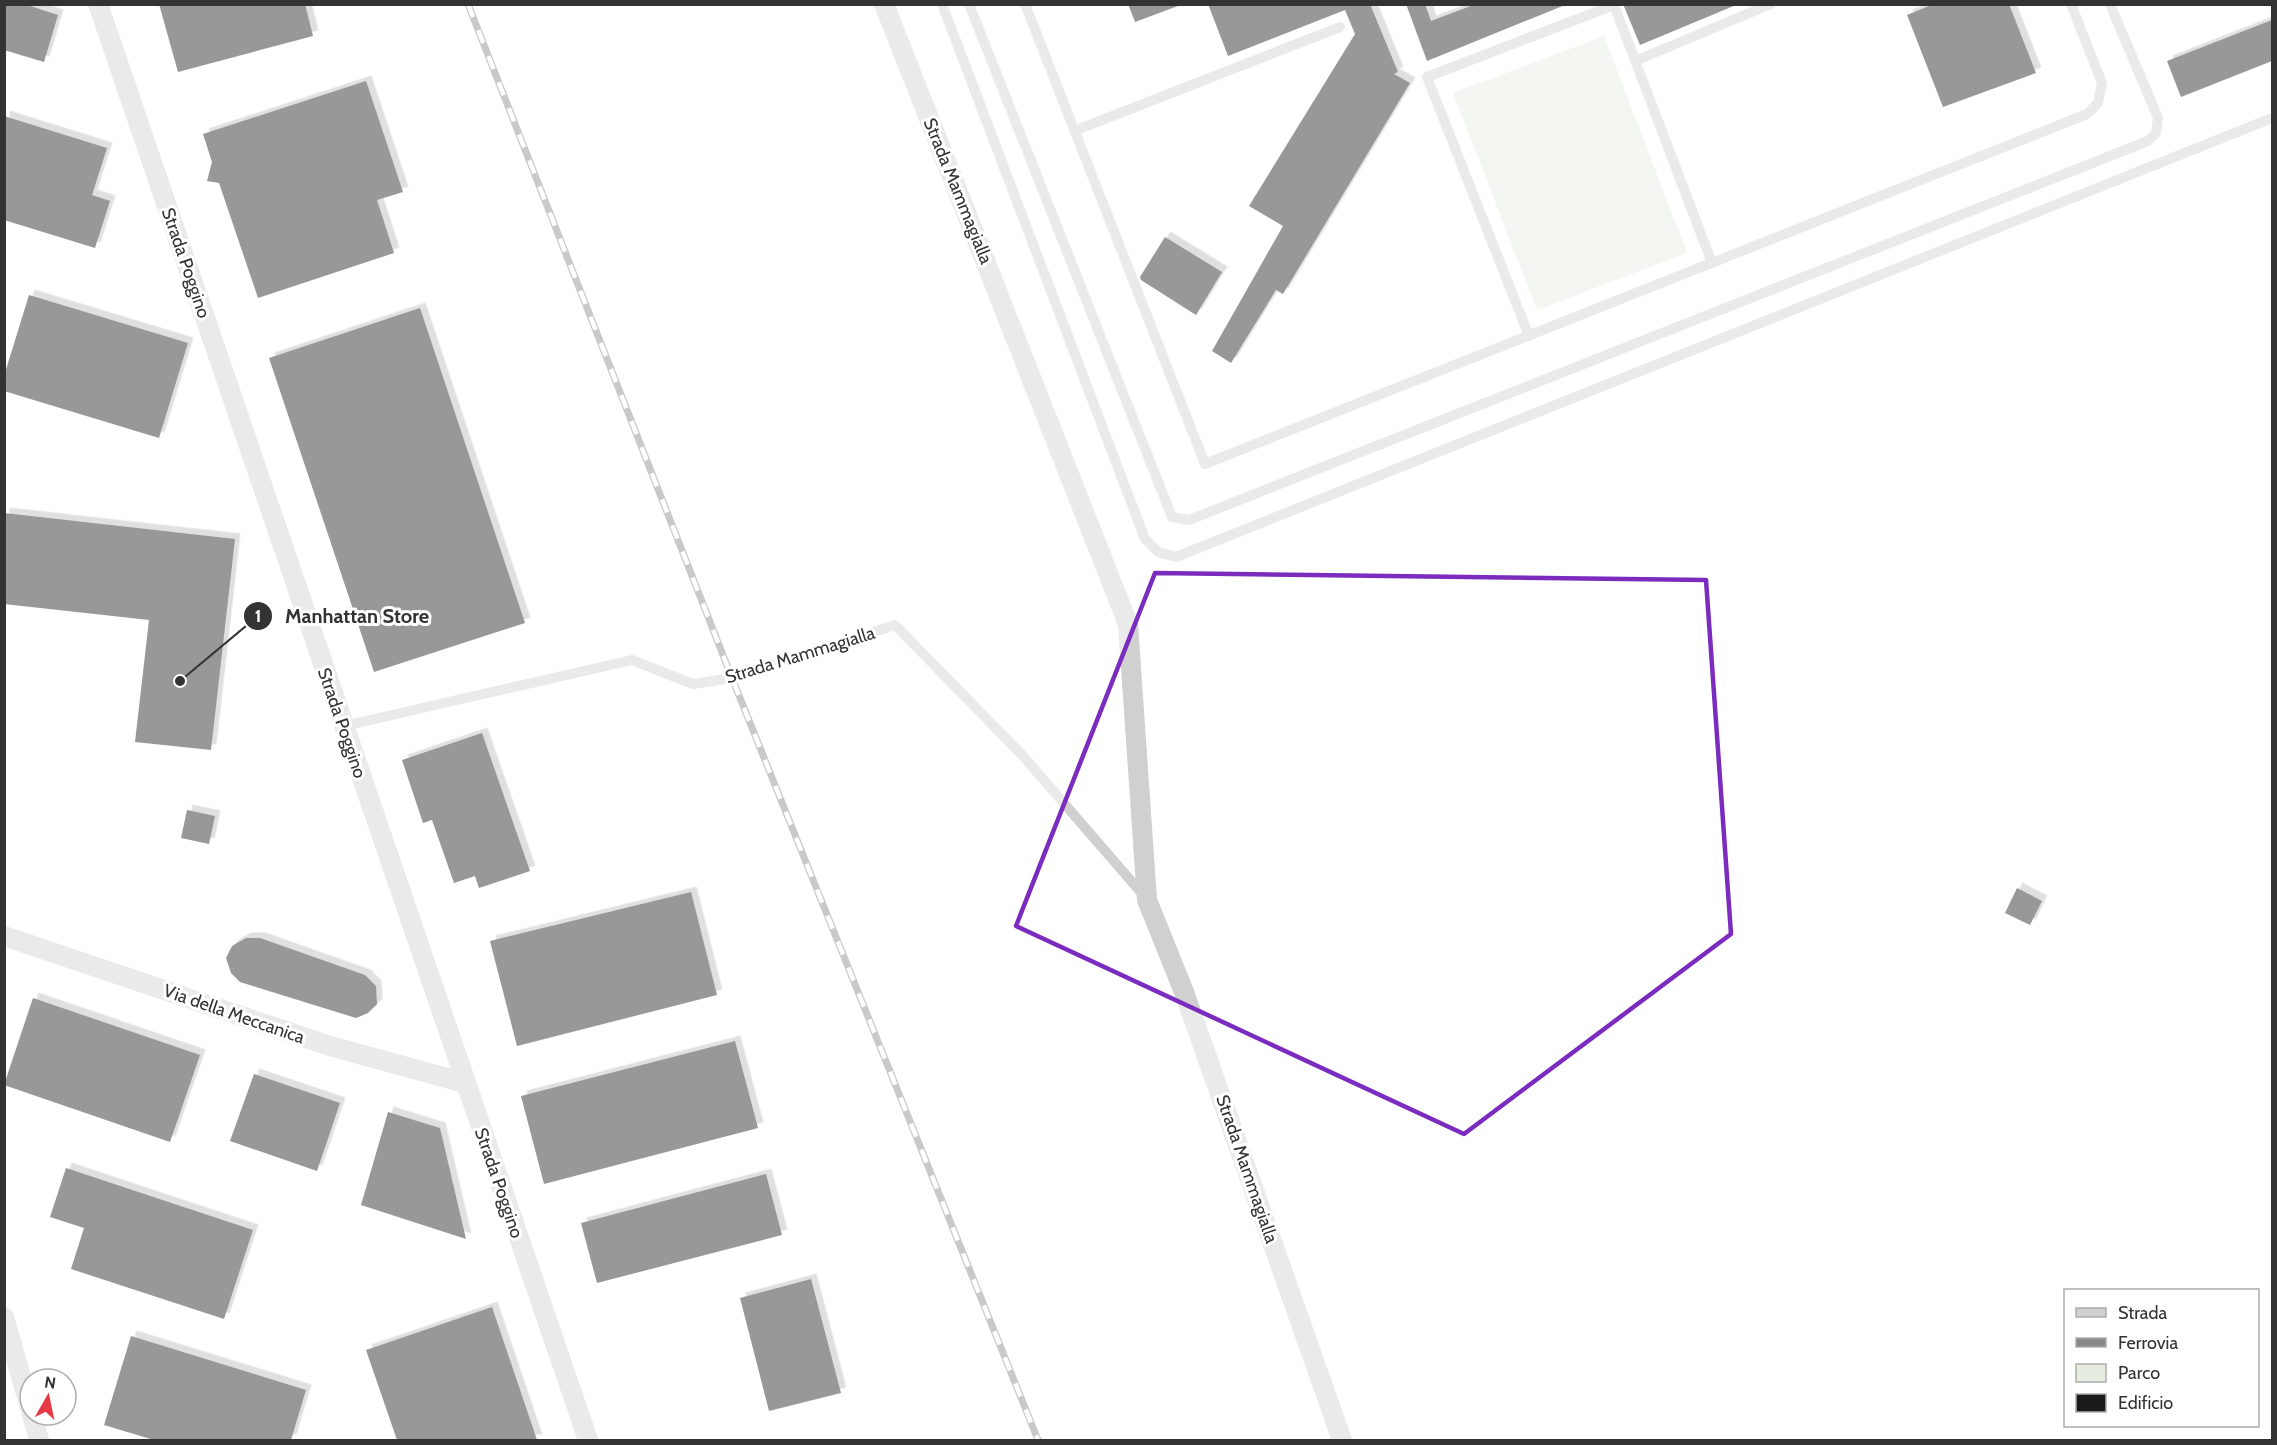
<svg xmlns="http://www.w3.org/2000/svg" width="2277" height="1445" font-family="Cabin,sans-serif">
<style>
.green{fill:#e6ecdf}
.building{fill:#1a1a1a;filter:url(#shadow)}
.lines{fill:none;stroke-linecap:round;stroke-linejoin:round}
.service{stroke:#d0d0d0;stroke-width:10}
.minor{stroke:#d0d0d0;stroke-width:20}
.rail-casing{stroke:#888;stroke-width:7}
.rail{stroke:#fff;stroke-width:4.5;stroke-dasharray:14;stroke-linecap:butt}
.marked{fill:none;stroke:#7b2cbf;stroke-width:4.5;stroke-linejoin:round}
.labels{text-anchor:middle;stroke-width:6;stroke-linejoin:round;paint-order:stroke}
.street-label{font-size:18px;fill:#333;stroke:#fff}
.leader{fill:none;stroke:#333;stroke-width:2}
.callout-dot{fill:#333;stroke:#fff;stroke-width:2}
.mark-label{font-size:18px;text-anchor:middle;font-weight:bold;fill:#fff}
.callout-label{font-size:20px;text-anchor:middle;font-weight:bold;fill:#333;stroke:#fff;stroke-width:6;stroke-linejoin:round;paint-order:stroke}
</style>
<defs>
<filter id="shadow"><feDropShadow dx="5.5" dy="-5.5" stdDeviation="0" flood-color="#0004"/></filter>
</defs>
<rect width="100%" height="100%" fill="#fff"/>
<!-- green -->
<path class="green" d="M1604,36L1687,253L1537,310L1453,93Z"/>
<!-- building -->
<path class="building" d="M4,4H24L58,15L44,62L4,50Z
M159,4H305L313,36L178,72Z
M1128,4H1178V6L1135,22Z
M1208,4H1370L1398,72L1394,74L1410,83L1283,294L1276,290L1231,363L1212,351L1283,226L1249,206L1355,34L1345,10L1228,56Z
M1406,4H1425L1431,21L1476,4L1565,5L1427,61Z
M1623,4H1736V5L1640,45Z
M1934,4H2009L2036,73L1943,107L1907,15Z
M2272,20V61L2181,97L2167,61Z
M366,81L403,192L377,200L394,253L258,298L219,183L207,181L212,162L203,134Z
M4,116L107,148L92,195L110,201L95,248L4,220Z
M1165,237L1222,272L1196,315L1141,280L1140,277Z
M29,295L188,343L159,438L4,391V376Z
M420,308L525,623L374,672L269,358Z
M4,513L235,539L211,750L135,742L149,620L4,604Z
M482,733L530,871L479,888L475,876L454,883L432,820L423,823L402,760Z
M187,810L215,816L209,844L181,838Z
M2017,888L2042,901L2030,925L2005,913Z
M691,892L717,995L517,1046L490,941Z
M246,938H260L365,975L376,986L377,1004L368,1013L356,1018L240,982L231,973L226,958L232,946Z
M33,998L200,1055L170,1142L4,1085Z
M735,1041L758,1128L544,1184L521,1096Z
M254,1074L340,1103L317,1171L230,1141Z
M388,1112L440,1128L466,1239L361,1205Z
M66,1168L253,1230L224,1319L71,1269L84,1228L50,1217Z
M766,1174L782,1235L597,1283L581,1223Z
M811,1279L841,1393L769,1411L740,1298Z
M492,1307L537,1440H397L366,1350Z
M131,1336L306,1390L291,1440H154L104,1425Z"/>
<g class="lines">
<!-- service -->
<path class="service" d="M942,4L1145,539L1158,552L1176,557L2272,118
M969,4L1172,517L1189,520L2148,141L2156,133L2158,118L2110,4
M1025,4L1205,464L2087,114L2098,103L2102,83L2071,4
M1635,61L1771,4
M1074,131L1340,27
M1529,336L1427,77L1614,5L1712,263
M344,726L632,660L693,684L732,678L895,625L1023,756L1145,897"/>
<!-- minor -->
<path class="minor" d="M98,4L588,1440
M884,4L1128,624L1147,900L1184,992L1342,1440
M4,936L330,1046L465,1083
M4,1317L30,1408
M32,1415L39,1440"/>
<defs>
<path id="rail" d="M468,4L732,678L1038,1440"/>
</defs>
<!-- rail casing -->
<use href="#rail" class="rail-casing"/>
<!-- rail -->
<use href="#rail" class="rail"/>
</g>
<!-- marked area -->
<path d="M0 0H2277V1445H0ZM1155,573L1706,580L1731,934L1464,1134L1016,926Z" fill="#fff" fill-opacity=".55" fill-rule="evenodd"/>
<path class="marked" d="M1155,573L1706,580L1731,934L1464,1134L1016,926Z"/>
<g class="labels">
<!-- street labels -->
<g class="street-label">
<text transform="translate(958 191) rotate(68)" y="6">Strada Mammagialla</text>
<text transform="translate(186 263) rotate(71)" y="6">Strada Poggino</text>
<text transform="translate(800 655) rotate(-17)" y="6">Strada Mammagialla</text>
<text transform="translate(342 723) rotate(71)" y="6">Strada Poggino</text>
<text transform="translate(234 1014) rotate(19)" y="6">Via della Meccanica</text>
<text transform="translate(1247 1169) rotate(71)" y="6">Strada Mammagialla</text>
<text transform="translate(499 1183) rotate(71)" y="6">Strada Poggino</text>
</g>
</g>
<!-- callouts -->
<path class="leader" d="M180 681L258 616"/>
<g class="callout-dot">
<circle cx="180" cy="681" r="6"/>
<circle cx="258" cy="616" r="15"/>
</g>
<g class="mark-label">
<text x="258" y="622">1</text>
</g>
<g class="callout-label">
<text x="357" y="623">Manhattan Store</text>
</g>
<!-- border -->
<rect width="2277" height="1445" fill="none" stroke="#333333" stroke-width="12"/>
<!-- legend -->
<rect x="2064" y="1289" width="195" height="138" fill="#ffffff" stroke="#adadad" stroke-width="1.5"/>
<rect x="2076" y="1308" width="30" height="9" fill="#d0d0d0" stroke="#adadad" stroke-width="1.5"/>
<text x="2118" y="1319" font-size="18" fill="#333333">Strada</text>
<rect x="2076" y="1338" width="30" height="9" fill="#888888" stroke="#adadad" stroke-width="1.5"/>
<text x="2118" y="1349" font-size="18" fill="#333333">Ferrovia</text>
<rect x="2076" y="1364" width="30" height="18" fill="#e6ecdf" stroke="#adadad" stroke-width="1.5"/>
<text x="2118" y="1379" font-size="18" fill="#333333">Parco</text>
<rect x="2076" y="1394" width="30" height="18" fill="#1a1a1a" stroke="#adadad" stroke-width="1.5"/>
<text x="2118" y="1409" font-size="18" fill="#333333">Edificio</text>
<!-- north arrow -->
<g transform="translate(48 1397) rotate(9)"><circle r="28" fill="#ffffff" stroke="#adadad" stroke-width="1.5"/>
<path d="M0-4.5L10 22L0 15L-10 22Z" fill="#e63946"/>
<text y="-9" font-size="16" font-weight="bold" text-anchor="middle" fill="#333333">N</text>
</g>
</svg>
